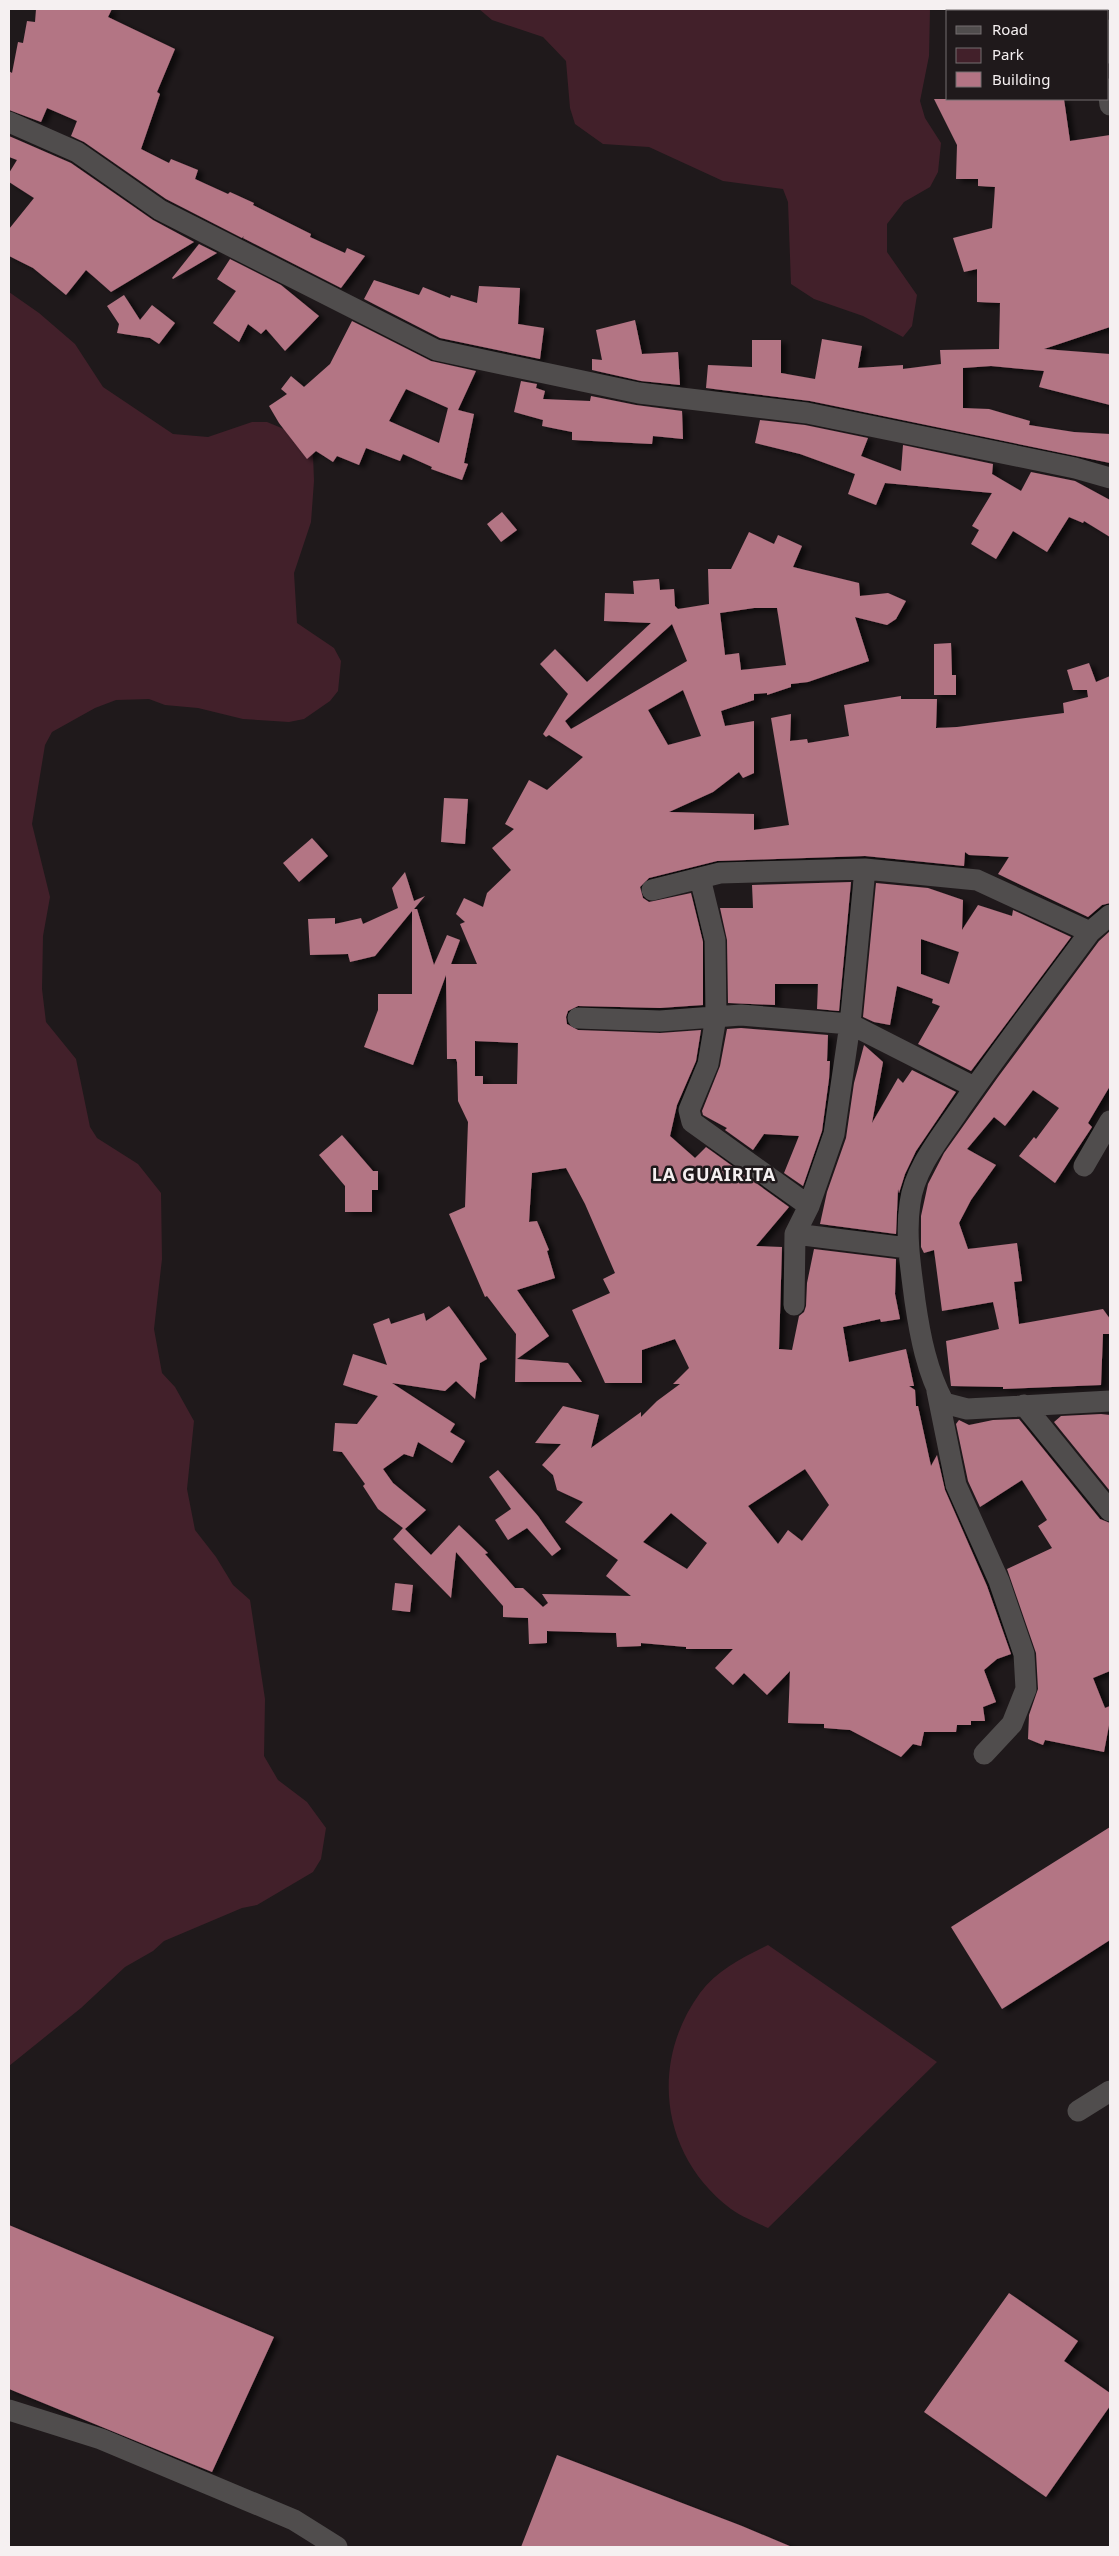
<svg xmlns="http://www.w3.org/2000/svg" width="1119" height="2556" font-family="'Noto Sans',sans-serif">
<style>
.green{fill:#42202a}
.building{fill:#b37484;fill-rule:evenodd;filter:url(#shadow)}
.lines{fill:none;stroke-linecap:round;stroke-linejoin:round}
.minor{stroke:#504d4d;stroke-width:21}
.labels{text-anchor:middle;stroke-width:5;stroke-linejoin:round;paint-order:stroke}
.district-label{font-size:18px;font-weight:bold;letter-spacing:1px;fill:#f5f0f1;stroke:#1f191b}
</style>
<defs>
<filter id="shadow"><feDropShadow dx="5.5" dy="3" stdDeviation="2.5" flood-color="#0009"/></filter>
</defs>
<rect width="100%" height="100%" fill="#1f191b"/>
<!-- green -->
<path class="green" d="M479,9H930L929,56L920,101L925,118L941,143L938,172L930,187L904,202L887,224V252L917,295L912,326L903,337L863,316L814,299L791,284L788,202L783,189L723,181L649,147L603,144L575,124L570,108L566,61L543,37L492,20Z
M9,292L39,313L75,344L103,387L173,434L208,437L252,422H267L296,434L306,444L313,455L314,481L311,522L294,573L297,623L334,648L341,661L338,691L330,701L304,719L289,722L243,719L198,708L165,705L149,699L116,700L95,708L52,732L45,745L32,824L50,897L43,936L42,989L46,1022L76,1059L90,1127L97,1138L138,1164L161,1193L162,1259L154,1329L162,1373L175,1387L194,1421L187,1489L195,1530L216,1557L233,1585L250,1600L265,1699L264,1756L278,1780L307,1802L326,1828L321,1859L313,1872L257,1905L242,1908L164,1941L153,1951L125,1967L81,2008L9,2066Z
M768,1945L937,2062L768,2228C756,2222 742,2217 731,2209C661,2156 649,2063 700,1993C717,1970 743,1957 768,1945Z"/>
<!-- building -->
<path class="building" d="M36,9H112L108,17L175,49L157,92L160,94L141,149L169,163L171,159L198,170L195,179L228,194L230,192L254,203L253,205L311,234L310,237L345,253L347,248L365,256L341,288L243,238L244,236L242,238L166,199L84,142L71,136L77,121L47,108L41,122L9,110V71L12,73L18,42L23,43L27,21L35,22Z
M934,99H1064L1070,141L1110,135V327L1044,349L1110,354V405L1039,387L1044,371L991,366L963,368V408L989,409L1030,421L1029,425L1074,432L1110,434V463L810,401L706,388L708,365L752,367V340H781V373L815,379L822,339L862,346L858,368L903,365V369L941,364L940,350L999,349L1000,303L977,302V269L964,272L953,238L992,228L995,187L978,186V179H956L957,145Z
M9,136L71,163L153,220L194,242L111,292L86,270L66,295L33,268L9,256V229L34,198L9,182V173L17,160L9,157Z
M199,244L217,253L173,279L172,278Z
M230,259L281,285L319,316L285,351L266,329L261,334L248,324L239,342L213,323L236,291L217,279Z
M374,280L419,295L423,287L450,298L451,295L477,303L479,286L520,288L518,324L544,328L540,359L440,338L364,299Z
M124,295L140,320L152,305L175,323L159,344L150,338L117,333L119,324L107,306Z
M635,320L642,354L678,352L680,385L641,381L592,370V359L602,360L596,330Z
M352,321L431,361L476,371L458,410L474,414L464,463L468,464L462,480L431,469L432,467L403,454L400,461L366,448L359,465L337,456L333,462L316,451L307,459L279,423L269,406L287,394L281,389L291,376L304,387L330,364ZM406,389L448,408L439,443L389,421Z
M521,381L537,384L536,388L545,391L543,399L590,401L591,396L636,405L682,411L683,439L653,436L652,444L572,440V432L542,426L543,420L514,412Z
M760,420L805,425L868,438L861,456L901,471L903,445L993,464L992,474L1021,491L1031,472L1075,481L1110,500V537L1084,521L1083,523L1069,517L1047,552L1013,531L996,559L971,544L979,530L972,526L992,493L885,483L876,505L848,494L855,474L800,454L755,443Z
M502,512L517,530L501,542L487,524Z
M749,532L774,544L778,535L802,546L793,567L859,583L860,596L888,593L906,601L896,619L887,625L855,617L869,661L808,682L791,684V687L767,695V693L754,694V700L721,711L725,726L754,721V773L743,778L739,772L713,792L669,812L754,814V830L789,825L771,718L791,714L790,741L807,739L808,743L849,736L844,705L901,696V699H937L936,728L957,727L1064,713L1063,703L1088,697L1087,690H1073L1067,670L1089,663L1096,682L1110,676V903L1102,905L1088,917L998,874L1009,857L969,855L965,852L964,866L865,856L717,861L649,878L640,887L643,898L649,902L691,893L703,942V1005L660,1008L578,1006L568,1011L566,1017L567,1024L578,1030L660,1033L701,1030L696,1061L677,1105L670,1136L695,1158L706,1147L789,1207L756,1246L782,1247L779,1349L792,1350L799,1316L804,1312L806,1306L807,1283L814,1249L896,1259L895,1294L900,1319L881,1322L880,1319L843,1327L849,1362L906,1349L914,1386H909L915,1390L916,1406H918L931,1466L937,1455L945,1490L987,1586L1011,1654L997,1659L984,1670L996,1702L983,1707L985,1721H971V1725H957L956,1732H924L921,1746L913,1744L901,1757L850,1730L824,1728V1724L788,1723L790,1671L767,1695L744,1673L733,1685L715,1668L733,1649H686V1647L641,1643V1646L617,1647L616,1633L547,1631V1643L529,1644L528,1618L503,1617V1606L456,1552L451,1598L393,1539L403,1528L378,1509L363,1486L365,1484L342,1452L333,1451L335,1423L357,1424L378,1396L343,1385L353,1354L387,1365L373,1324L389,1318L391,1324L424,1313L426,1321L449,1306L487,1359L480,1363L475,1399L456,1381L445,1391L392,1383L455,1424L450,1432L465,1441L452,1463L418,1442L413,1457L404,1454L383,1469L393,1483L426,1510L405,1529L431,1555L459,1525L488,1553L485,1554L515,1588H523L543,1607L548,1603L542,1594L631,1596L606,1576L618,1560L565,1522L583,1502L557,1490L553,1475L542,1465L561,1444L535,1443L563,1406L599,1415L591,1448L641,1412V1417L657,1401L680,1384H673L689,1368L675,1339L642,1350V1383H605L572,1310L610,1293L603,1279L615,1273L585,1204L566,1168L532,1173L529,1222L537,1221L549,1250L547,1251L555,1278L517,1290L549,1336L517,1359L568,1363L582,1382H515L516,1334L487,1296L485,1297L449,1214L465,1207L468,1122L458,1101L457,1062L456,1059H447L446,975L413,1065L364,1047L378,1010V994H412V911L375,956L350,962L348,954L310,955L308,919L335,918V924L361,918L363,924L398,908L392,888L405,872L414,901L425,896L414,909H417L434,965L447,935L460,940L451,964H477L460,924L465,922L456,914L464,898L483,907L487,893L511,870L492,848L514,829L505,824L529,780L547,790L583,757L549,735L546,737L543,734L568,694L540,664L555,649L587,682L651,623L604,621L605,593L634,594L633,581L659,579L660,590L674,589L675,606L678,609L709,604L708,569H731ZM754,608H777L786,665L741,670L739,653L725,655L720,613ZM672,624L687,661L571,729L565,721ZM683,690L701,736L668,745L648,710ZM475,1041L518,1043L517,1084H483V1076H475ZM805,1469L829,1505L802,1541L788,1530L778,1544L748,1506ZM671,1513L707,1543L687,1569L643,1542Z
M951,643L952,675H956V695H934V644Z
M444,798L468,799L465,844L441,842Z
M312,838L328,856L299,882L283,863Z
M851,882L839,1011L817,1009L818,984H775V1005L728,1003L727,940L720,908H753L752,885Z
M876,883L928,888L963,900L962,930L978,905L1012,916L1013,910L1071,937L971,1071L918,1044L940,1006L932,1003L933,999L897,986L890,1025L874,1022L863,1017ZM921,939L959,952L949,984L921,974Z
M1110,931V1086L1088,1123L1092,1127L1055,1183L1019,1156L1034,1137L1036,1139L1059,1108L1033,1090L1005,1126L994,1117L967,1149L996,1165L971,1200L959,1223L968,1249L1017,1243L1022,1281L1014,1282L1019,1324L1103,1309L1110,1319V1334H1103L1101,1385L1003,1389V1387L951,1386L946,1341L999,1329L993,1302L942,1311L934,1250L924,1253L921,1247V1216L928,1184L944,1153L998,1077L1099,941Z
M741,1028L828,1035L827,1061H830L829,1079L822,1131L803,1186L784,1173L799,1136L764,1134L753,1150L725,1130L727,1128L703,1115L702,1111L720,1066L727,1029Z
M864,1045L883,1062L872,1123L898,1078L903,1083L912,1070L956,1092L916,1151L905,1174L899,1193L898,1189L896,1234L820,1224L827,1192L846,1138L854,1083Z
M342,1135L373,1171H378V1190H372V1212H345V1186L319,1155Z
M1101,1414L1110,1415V1491L1054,1422L1061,1416Z
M1019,1419L1100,1519L1110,1523V1671L1093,1678L1105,1708L1110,1706V1720L1104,1752L1045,1740L1043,1745L1028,1739L1029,1715L1038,1689L1036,1653L1007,1569L1052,1548L1038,1526L1047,1520L1022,1480L980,1507L968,1481L956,1424L959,1420L969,1425L993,1420Z
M498,1470L538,1516L561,1549L552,1556L527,1528L508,1540L495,1520L511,1509L489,1477Z
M395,1583L413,1585L410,1612L392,1610Z
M1110,1827V1940L1002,2009L951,1927Z
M9,2225L274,2337L212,2472L9,2389Z
M1009,2293L1078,2341L1064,2361L1110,2393V2406L1046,2497L924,2412Z
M557,2455L742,2526L792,2547H521Z"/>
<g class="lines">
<!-- minor -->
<path class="minor" d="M1108,53L1110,30
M1108,89L1110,105
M9,122L77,152L160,210L436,350L639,393L807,413L1075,468L1110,478
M652,890L700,878
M1110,915L1090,932C1045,993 998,1053 955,1116C937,1142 914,1171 910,1203C905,1236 911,1269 915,1301C920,1336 927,1372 944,1403L967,1409L1110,1401
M578,1018L660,1021L741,1015L850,1024L974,1087
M1084,1166L1110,1121
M809,1206L692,1122L689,1110L708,1064L716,1017L715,940L700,878L720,873L865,869
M795,1234L908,1248
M794,1305L795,1234L809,1206L834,1134L850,1024L865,869L977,880L1090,932
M937,1391L956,1485L999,1581L1024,1654L1026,1689L1012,1724L984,1754
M1024,1405L1110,1511
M1078,2111L1110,2091
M9,2410L101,2439L294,2520L337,2547"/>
</g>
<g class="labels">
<!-- district labels -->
<g class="district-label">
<text x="714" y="1181">LA GUAIRITA</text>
</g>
</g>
<!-- border -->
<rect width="1119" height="2556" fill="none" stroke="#f5f0f1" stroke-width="20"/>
<!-- legend -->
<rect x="946" y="10" width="162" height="90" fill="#1f191b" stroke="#756f71"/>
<rect x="956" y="26" width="25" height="8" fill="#504d4d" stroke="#756f71"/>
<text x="992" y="35" font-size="15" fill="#f5f0f1">Road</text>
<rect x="956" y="48" width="25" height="15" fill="#42202a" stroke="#756f71"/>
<text x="992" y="60" font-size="15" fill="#f5f0f1">Park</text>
<rect x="956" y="72" width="25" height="15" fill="#b37484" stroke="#756f71"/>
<text x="992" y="85" font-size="15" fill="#f5f0f1">Building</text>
</svg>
